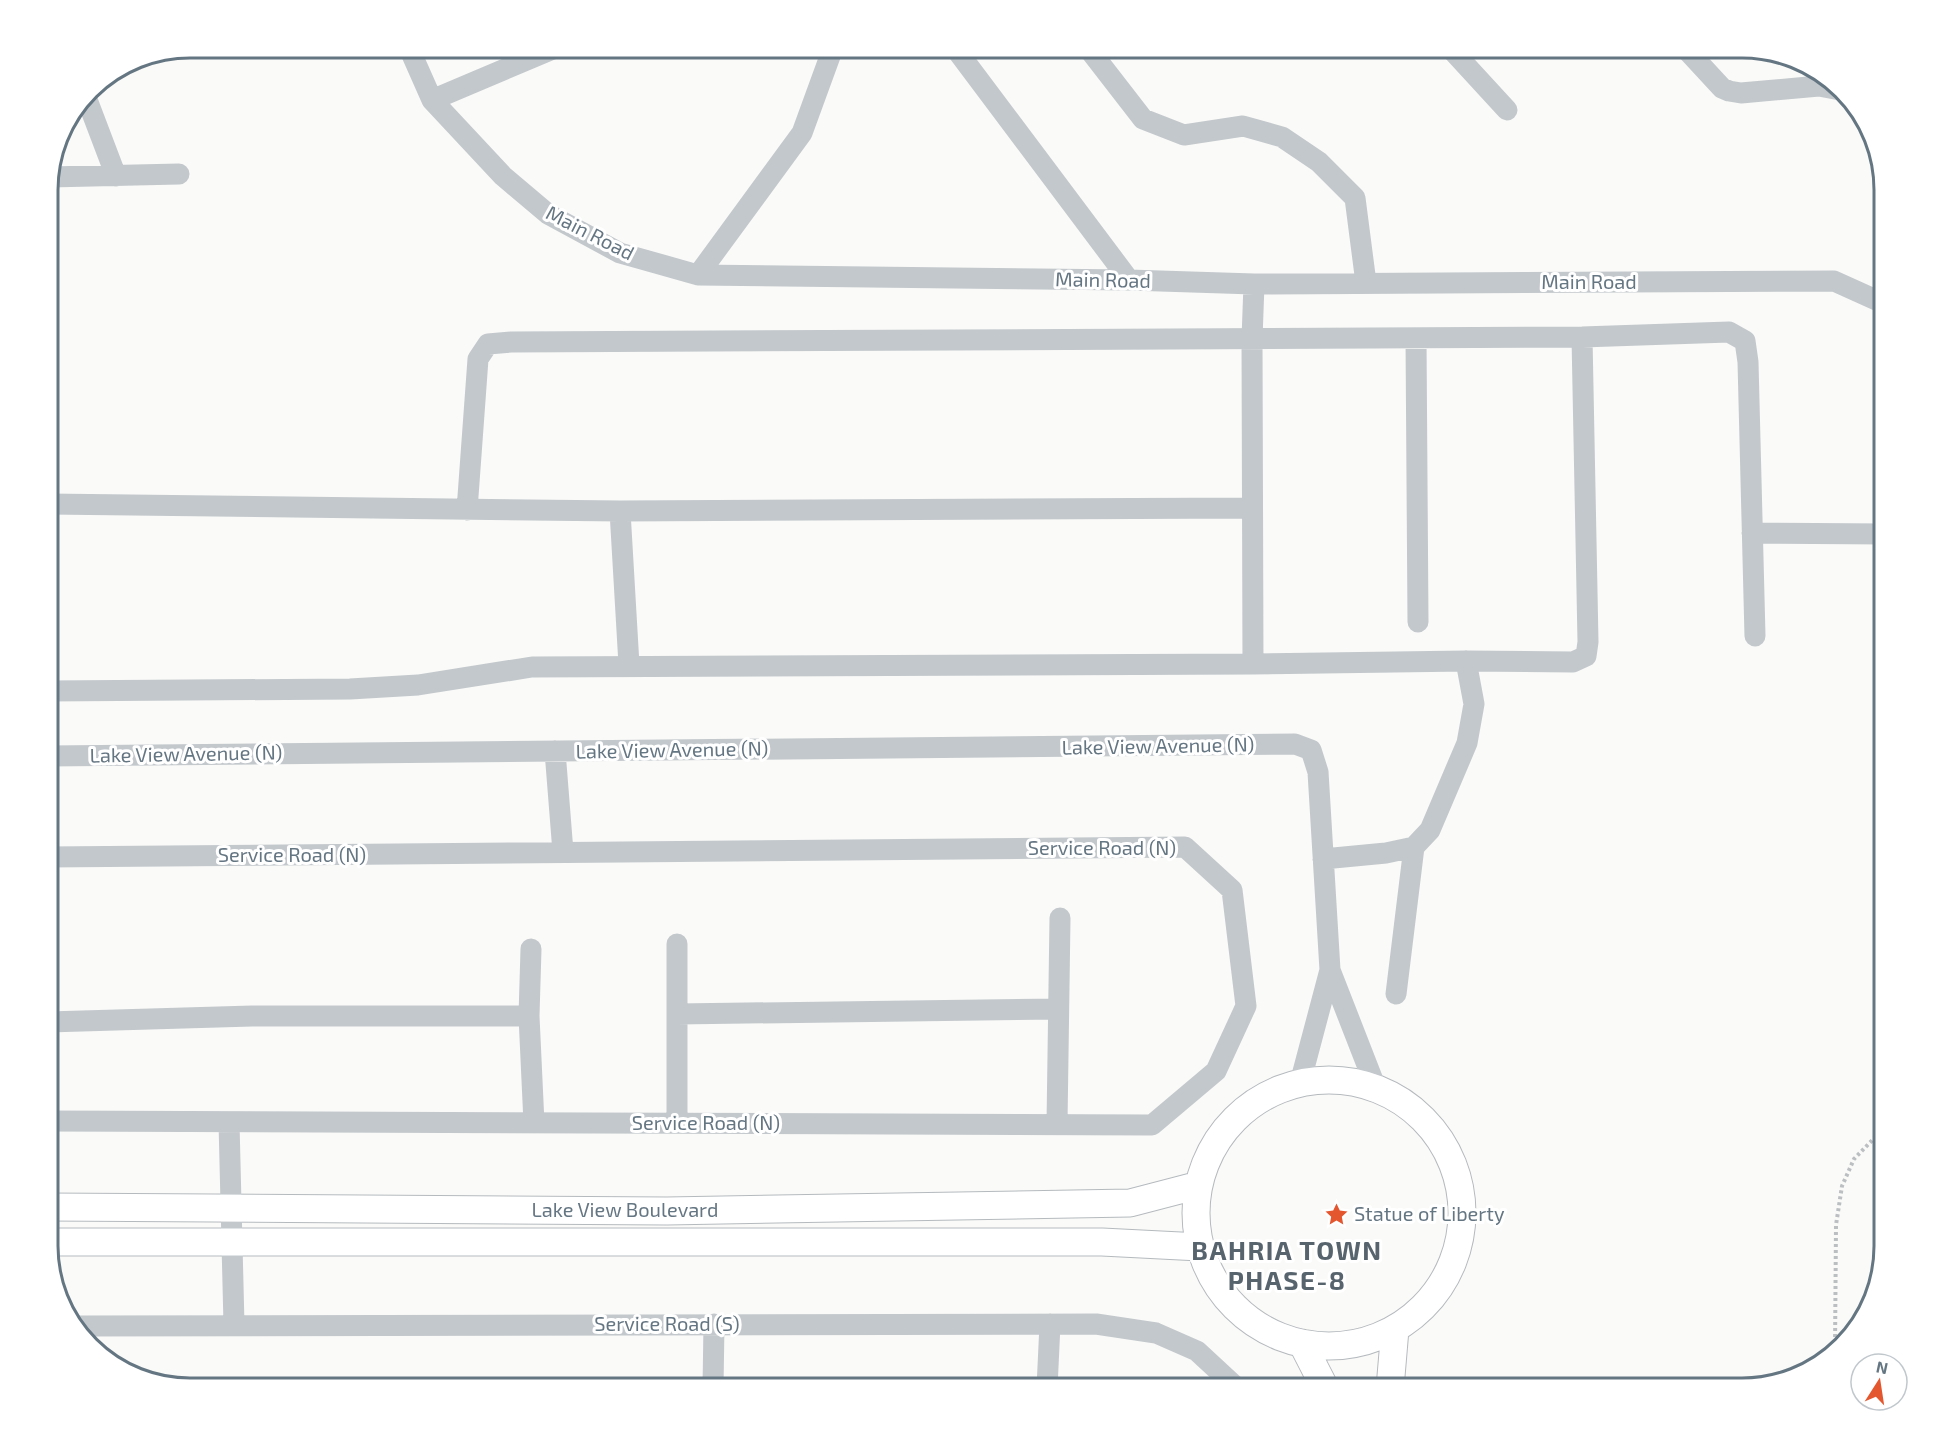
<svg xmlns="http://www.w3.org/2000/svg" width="1933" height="1436" font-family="'Exo 2',sans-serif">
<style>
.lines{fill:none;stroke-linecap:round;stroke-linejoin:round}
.major-casing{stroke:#b5babe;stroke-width:29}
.path{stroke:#bbbfc2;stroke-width:4;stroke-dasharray:3 3;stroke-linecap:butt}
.minor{stroke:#c3c8cc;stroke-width:21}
.major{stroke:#fff;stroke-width:27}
.labels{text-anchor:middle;stroke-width:6;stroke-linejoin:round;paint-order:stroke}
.street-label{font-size:20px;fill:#657683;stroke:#fff}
.poi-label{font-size:20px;fill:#657683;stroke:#fff;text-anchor:start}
.district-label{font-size:26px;font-weight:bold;letter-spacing:1.5px;fill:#57646e;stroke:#fff}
.rim{fill:none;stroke:#657683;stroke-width:3}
</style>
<rect width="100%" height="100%" fill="#fafaf8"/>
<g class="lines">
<defs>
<path id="major" d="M1196 1213a133 133 0 1 1 266 0a133 133 0 1 1-266 0Z
M48,1207L667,1211L1130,1203L1199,1185
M48,1242H1102L1200,1247
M1302,1343L1325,1388
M1390,1388L1395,1329"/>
</defs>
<!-- major casing -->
<use href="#major" class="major-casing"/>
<!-- path -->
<path class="path" d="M1835,1349L1836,1225L1842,1186L1854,1159L1885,1127"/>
<!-- minor -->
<path class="minor" d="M409,48L432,100L503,176L548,214L620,253L698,275L1129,280L1254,284L1834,281L1885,304
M955,48L1129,280
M1088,48L1143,119L1184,135L1243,126L1282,137L1319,162L1355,198L1366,283
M1450,48L1507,110
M1685,48L1722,88L1729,91L1741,93L1819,86L1840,90
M86,97L116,176
M432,100L555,48
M49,177L179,174
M698,275L802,133L833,48
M1416,338L1418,622
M48,504L620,511L1252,508
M467,510L478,359L488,344L511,342L1582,337L1729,332L1745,341L1748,362L1755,636
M620,511L629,665
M1752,533L1885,534
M1253,664L1252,339L1254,284
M48,691L350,689L418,685L532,667L1253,664L1466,661L1573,662L1586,656L1588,642L1582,337
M555,751L563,852
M48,756L1295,744L1311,750L1318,772L1330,970L1376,1088
M1323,859L1386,853L1414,847L1430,830L1467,743L1474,704L1466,661
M531,949L529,1016L534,1123
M1396,994L1414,847
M677,1014L1058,1009
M48,1022L252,1016H529
M1300,1083L1330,970
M48,1121L1152,1125L1216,1071L1246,1006L1232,890L1185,847L48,857
M229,1122L234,1325
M677,1123V944
M1057,1124L1060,918
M77,1326L1096,1324L1156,1333L1197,1351L1237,1388
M713,1388L714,1324
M1047,1388L1050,1324"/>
<!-- major -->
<use href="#major" class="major"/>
</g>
<!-- icons -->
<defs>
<symbol id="sight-bare" viewBox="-9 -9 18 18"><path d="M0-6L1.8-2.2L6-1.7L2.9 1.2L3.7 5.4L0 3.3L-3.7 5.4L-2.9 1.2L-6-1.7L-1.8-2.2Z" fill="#e4572e" stroke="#fff" stroke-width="2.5" paint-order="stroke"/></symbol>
</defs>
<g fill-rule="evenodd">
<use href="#sight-bare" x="1320" y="1198" width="33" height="33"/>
</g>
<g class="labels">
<!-- street labels -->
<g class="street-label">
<text transform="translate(590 233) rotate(27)" y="7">Main Road</text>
<text transform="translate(1103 280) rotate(1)" y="7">Main Road</text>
<text x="1589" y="289">Main Road</text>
<text transform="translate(1158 746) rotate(-1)" y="7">Lake View Avenue (N)</text>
<text transform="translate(672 750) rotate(-1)" y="7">Lake View Avenue (N)</text>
<text transform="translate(186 754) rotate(-1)" y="7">Lake View Avenue (N)</text>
<text x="1102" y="855">Service Road (N)</text>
<text x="292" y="862">Service Road (N)</text>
<text x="706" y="1130">Service Road (N)</text>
<text x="625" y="1217">Lake View Boulevard</text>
<text x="667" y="1331">Service Road (S)</text>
</g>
<!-- poi labels -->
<g class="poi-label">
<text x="1354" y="1221">Statue of Liberty</text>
</g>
<!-- district labels -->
<g class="district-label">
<text x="1287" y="1260">BAHRIA TOWN<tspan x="1287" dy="30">PHASE-8</tspan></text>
</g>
</g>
<!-- crop -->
<path d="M0 0H1933V1436H0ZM190 58H1742A132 132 0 0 1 1874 190V1246A132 132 0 0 1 1742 1378H190A132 132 0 0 1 58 1246V190A132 132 0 0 1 190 58Z" fill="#fff" fill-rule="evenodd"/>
<path class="rim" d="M190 58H1742A132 132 0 0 1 1874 190V1246A132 132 0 0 1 1742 1378H190A132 132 0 0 1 58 1246V190A132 132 0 0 1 190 58Z"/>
<!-- north arrow -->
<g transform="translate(1879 1382) rotate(12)"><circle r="28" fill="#ffffff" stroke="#c1c8cd" stroke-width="1.5"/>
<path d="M0-4.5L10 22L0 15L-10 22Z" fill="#e4572e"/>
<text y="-9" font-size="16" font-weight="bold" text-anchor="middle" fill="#657683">N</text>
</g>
</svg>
